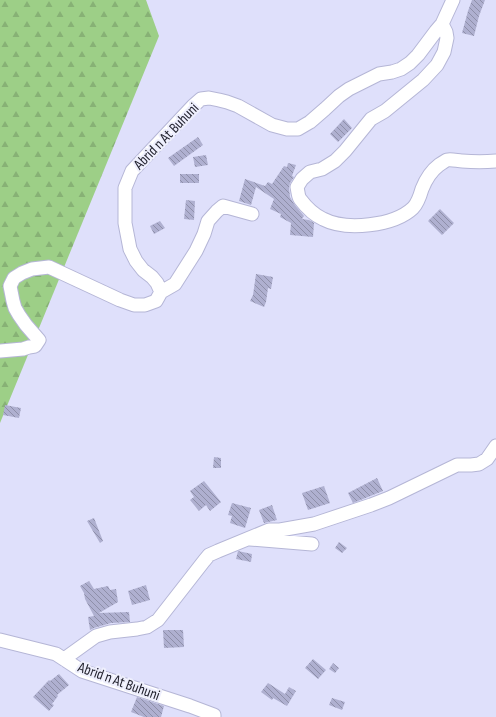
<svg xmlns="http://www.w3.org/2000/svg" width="496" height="717" font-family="'Sofia Sans Condensed',sans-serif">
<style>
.forest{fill:url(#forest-firs)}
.building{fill:url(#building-back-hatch)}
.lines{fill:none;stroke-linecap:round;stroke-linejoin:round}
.minor-casing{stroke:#b5b6d6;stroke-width:15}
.minor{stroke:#fff;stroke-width:13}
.labels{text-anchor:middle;stroke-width:4;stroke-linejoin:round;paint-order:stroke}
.street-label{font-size:15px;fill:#1e1e2a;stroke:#eeeffd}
</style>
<defs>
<pattern id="forest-firs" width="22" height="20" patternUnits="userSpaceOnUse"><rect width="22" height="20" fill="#9dcf87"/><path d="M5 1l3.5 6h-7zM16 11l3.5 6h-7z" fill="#87b175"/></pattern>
<pattern id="building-back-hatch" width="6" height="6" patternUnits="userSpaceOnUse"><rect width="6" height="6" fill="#afb0d0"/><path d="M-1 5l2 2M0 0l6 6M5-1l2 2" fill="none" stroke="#8e8fa9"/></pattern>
</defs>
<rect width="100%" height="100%" fill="#dfe0fb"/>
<!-- forest -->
<path class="forest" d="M0,0H146L159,36L0,423Z"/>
<!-- building -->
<path class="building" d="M472,0H485L479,16L474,36L462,33L468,11Z
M344,119L352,128L338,142L330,134Z
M198,137L203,145L174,166L168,158Z
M206,155L208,165L195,167L193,157Z
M288,163L296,165L292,176L294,177L290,183L289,188L290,197L294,204L304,216L302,219L309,220L314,223L313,237L290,235L291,223L280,217L281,214L270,209L274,199L256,187L251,205L239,201L245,179L265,186L268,182L272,184L284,166L287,167Z
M180,174H199V183H180Z
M186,200L195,201L194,220L184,219Z
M440,209L454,223L442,235L428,221Z
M160,221L165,228L154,234L150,226Z
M256,274L273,277L271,289L268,288L266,302L264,307L250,301L253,295Z
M5,405L21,408L19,418L3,415Z
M214,457L221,458V468H213Z
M377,478L383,491L353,503L348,493Z
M204,481L221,502L210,511L206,505L199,511L190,500L194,497L190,491Z
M324,486L330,503L308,510L302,493Z
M232,503L251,508L245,528L230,523L232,516L228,515Z
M272,505L277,520L264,523L259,510Z
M94,518L103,541L100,543L87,521Z
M339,542L347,548L342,553L335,548Z
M238,551L252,554L251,562L236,559Z
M89,581L94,589L108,586L110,590L116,589L118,602L99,613L129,612L130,622L111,623L94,628L90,630L88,617L94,616L85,599L84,593L80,586Z
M146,585L150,600L132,605L128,591Z
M163,630H183L184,647L164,648Z
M313,659L326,670L318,679L305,668Z
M333,663L339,668L335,673L329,669Z
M59,674L69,685L57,695L58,696L52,704L54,705L49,711L33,697L49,680L50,681Z
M268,683L285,694L289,687L296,691L287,706L273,698L272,700L261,692Z
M137,697L164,706L161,717H144L131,712Z
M332,698L345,702L342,710L329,705Z"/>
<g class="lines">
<defs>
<path id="minor" d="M442,24L446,32L447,38L444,52L437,65L423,80L385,111L371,119L345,151L335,161L322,169L310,172L302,179L297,187C298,191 298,196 300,199C306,207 314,215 323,219C346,231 394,226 413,208C418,203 420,196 422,189C426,179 431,171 439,165C442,163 445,161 447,160C452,159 458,161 462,161C474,162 485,162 496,161
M161,292L175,284L196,251L204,234L208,221L217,211L223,206L252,214
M0,351L23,349L29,347L35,346L39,340L26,325L19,315L15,308L13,301L10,286L14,278L22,273L32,269L49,267L120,300L134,305H145L156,301L161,292L157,283L152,277L143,270L136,261L130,249L125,223V188L132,171L193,106L201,99L209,98L219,100L227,102L238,106L272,125L287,129H298L310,122L325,109L339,96L349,89L379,74L392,72L401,69L410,63L418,55L436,31L442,24L453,0
M250,539L312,544
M0,640L56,654L82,671L190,706L214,715V717
M64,659L96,636L110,632L137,629L147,627L158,620L204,561L209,555L218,551L269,530H280L314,524L371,505L389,498L457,465H471L479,464L487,459L496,446"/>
</defs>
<!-- minor casing -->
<use href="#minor" class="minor-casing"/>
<!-- minor -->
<use href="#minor" class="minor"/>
</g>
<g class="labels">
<!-- street labels -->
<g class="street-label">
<text transform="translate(166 136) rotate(-46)" y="5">Abrid n At Buhuni</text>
<text transform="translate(119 681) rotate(20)" y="5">Abrid n At Buhuni</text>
</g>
</g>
</svg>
